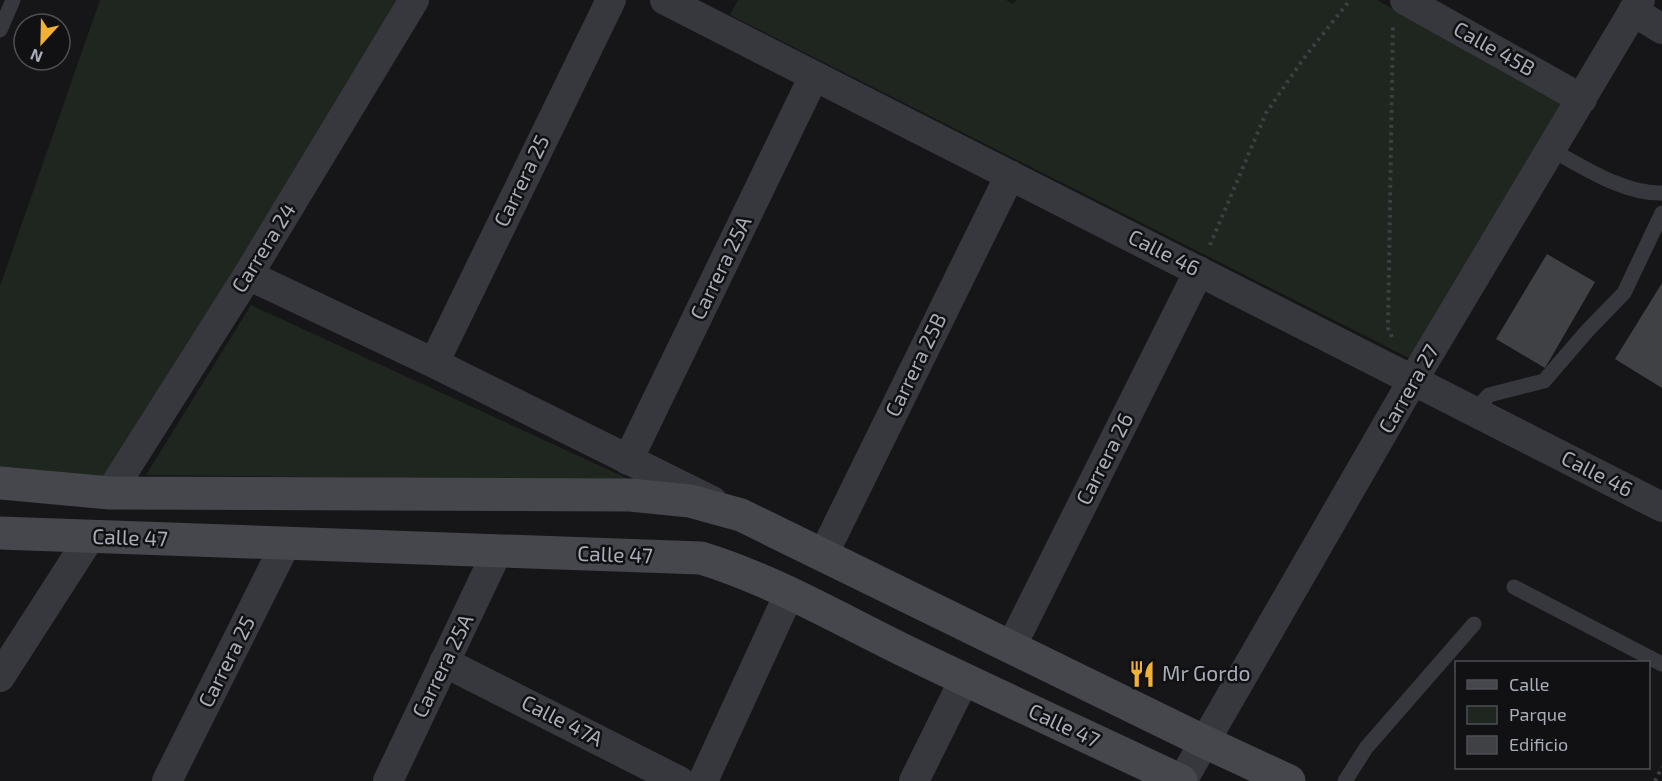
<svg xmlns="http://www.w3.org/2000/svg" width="1662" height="781" font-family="'Exo 2',sans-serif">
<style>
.green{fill:#1e261f}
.building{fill:#404145}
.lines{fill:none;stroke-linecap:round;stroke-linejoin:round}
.path{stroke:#3d3f44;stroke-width:4;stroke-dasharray:3 4.5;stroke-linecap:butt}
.lane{stroke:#37383d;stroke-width:15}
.street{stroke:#37383d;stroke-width:30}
.secondary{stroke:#45474d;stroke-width:33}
.labels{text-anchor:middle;stroke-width:5;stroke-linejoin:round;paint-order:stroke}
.street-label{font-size:21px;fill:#a8adb8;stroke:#111113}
.poi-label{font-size:21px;fill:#a8adb8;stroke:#111113;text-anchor:start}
</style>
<rect width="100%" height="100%" fill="#161618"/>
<!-- green -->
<path class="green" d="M100,0H411L110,493L0,483V286Z
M738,0H1006L1013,4L1016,0H1377L1563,103L1409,358L730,15Z
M251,305L633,481L146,475Z"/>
<!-- building -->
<path class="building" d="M1547,254L1595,282L1545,368L1496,339Z
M1662,283V388L1615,359Z"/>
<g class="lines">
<!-- path -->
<path class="path" d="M1210,245L1266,113L1304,58L1350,0
M1392,337L1388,328L1393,24
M1655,781L1662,767"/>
<!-- lane -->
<path class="lane" d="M0,30L13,0
M1552,150C1585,168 1624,194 1662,193
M1474,411L1489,395L1544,381L1588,330L1624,293L1662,213
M1514,587L1662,664
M1345,781L1366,748L1474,624"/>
<!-- street -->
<path class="street" d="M665,0L1662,507
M1405,0L1582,99
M1633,11L1662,29
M248,275L434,363L712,501
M434,363L611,0
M628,460L814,76
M110,493L248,275L414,0
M823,555L1010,175
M1011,647L1199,271
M444,662L679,781
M0,677L90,537
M167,781L286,543
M388,781L498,550
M703,781L789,594
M914,781L964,680
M1182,781L1413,380L1640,0"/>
<!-- secondary -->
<path class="secondary" d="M0,483L110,493L630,495L690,501L741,515L1205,742L1289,781
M0,533L701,558C770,579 836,617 901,649C994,694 1088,737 1181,781"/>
</g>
<!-- icons -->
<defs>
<symbol id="restaurant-bare" viewBox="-9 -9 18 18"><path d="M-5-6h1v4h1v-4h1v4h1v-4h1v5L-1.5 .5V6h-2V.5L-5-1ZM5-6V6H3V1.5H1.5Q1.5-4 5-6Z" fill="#f2b134" stroke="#111113" stroke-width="2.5" paint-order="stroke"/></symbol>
</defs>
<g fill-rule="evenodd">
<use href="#restaurant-bare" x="1123" y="655" width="38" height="38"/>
</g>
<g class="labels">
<!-- street labels -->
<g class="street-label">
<text transform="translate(1494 49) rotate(29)" y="7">Calle 45B</text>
<text transform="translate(522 181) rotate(-64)" y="7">Carrera 25</text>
<text transform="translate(264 248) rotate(-58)" y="7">Carrera 24</text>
<text transform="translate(1164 253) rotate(27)" y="7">Calle 46</text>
<text transform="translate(721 268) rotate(-64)" y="7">Carrera 25A</text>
<text transform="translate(916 365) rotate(-64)" y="7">Carrera 25B</text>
<text transform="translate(1409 389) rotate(-60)" y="7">Carrera 27</text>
<text transform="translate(1105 459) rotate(-63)" y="7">Carrera 26</text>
<text transform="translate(1597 474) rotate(27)" y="7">Calle 46</text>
<text transform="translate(130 538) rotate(2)" y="7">Calle 47</text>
<text transform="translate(615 555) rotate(2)" y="7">Calle 47</text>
<text transform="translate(227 662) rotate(-63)" y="7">Carrera 25</text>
<text transform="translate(443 666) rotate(-64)" y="7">Carrera 25A</text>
<text transform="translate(562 721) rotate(27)" y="7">Calle 47A</text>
<text transform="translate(1064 726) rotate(25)" y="7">Calle 47</text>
</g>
<!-- poi labels -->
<g class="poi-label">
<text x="1162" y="681">Mr Gordo</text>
</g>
</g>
<!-- legend -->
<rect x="1455" y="661" width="195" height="108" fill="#111113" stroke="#4d4f55" stroke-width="1.5"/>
<rect x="1467" y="680" width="30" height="9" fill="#45474d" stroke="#4d4f55" stroke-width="1.5"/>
<text x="1509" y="691" font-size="18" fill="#a8adb8">Calle</text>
<rect x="1467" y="706" width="30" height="18" fill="#1e261f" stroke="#4d4f55" stroke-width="1.5"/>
<text x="1509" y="721" font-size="18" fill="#a8adb8">Parque</text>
<rect x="1467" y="736" width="30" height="18" fill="#404145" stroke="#4d4f55" stroke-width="1.5"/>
<text x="1509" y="751" font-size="18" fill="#a8adb8">Edificio</text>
<!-- north arrow -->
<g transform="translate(42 42) rotate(202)"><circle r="28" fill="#111113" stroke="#4d4f55" stroke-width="1.5"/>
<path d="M0-4.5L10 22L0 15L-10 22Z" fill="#f2b134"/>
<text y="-9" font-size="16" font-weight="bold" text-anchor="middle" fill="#a8adb8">N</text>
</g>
</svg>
